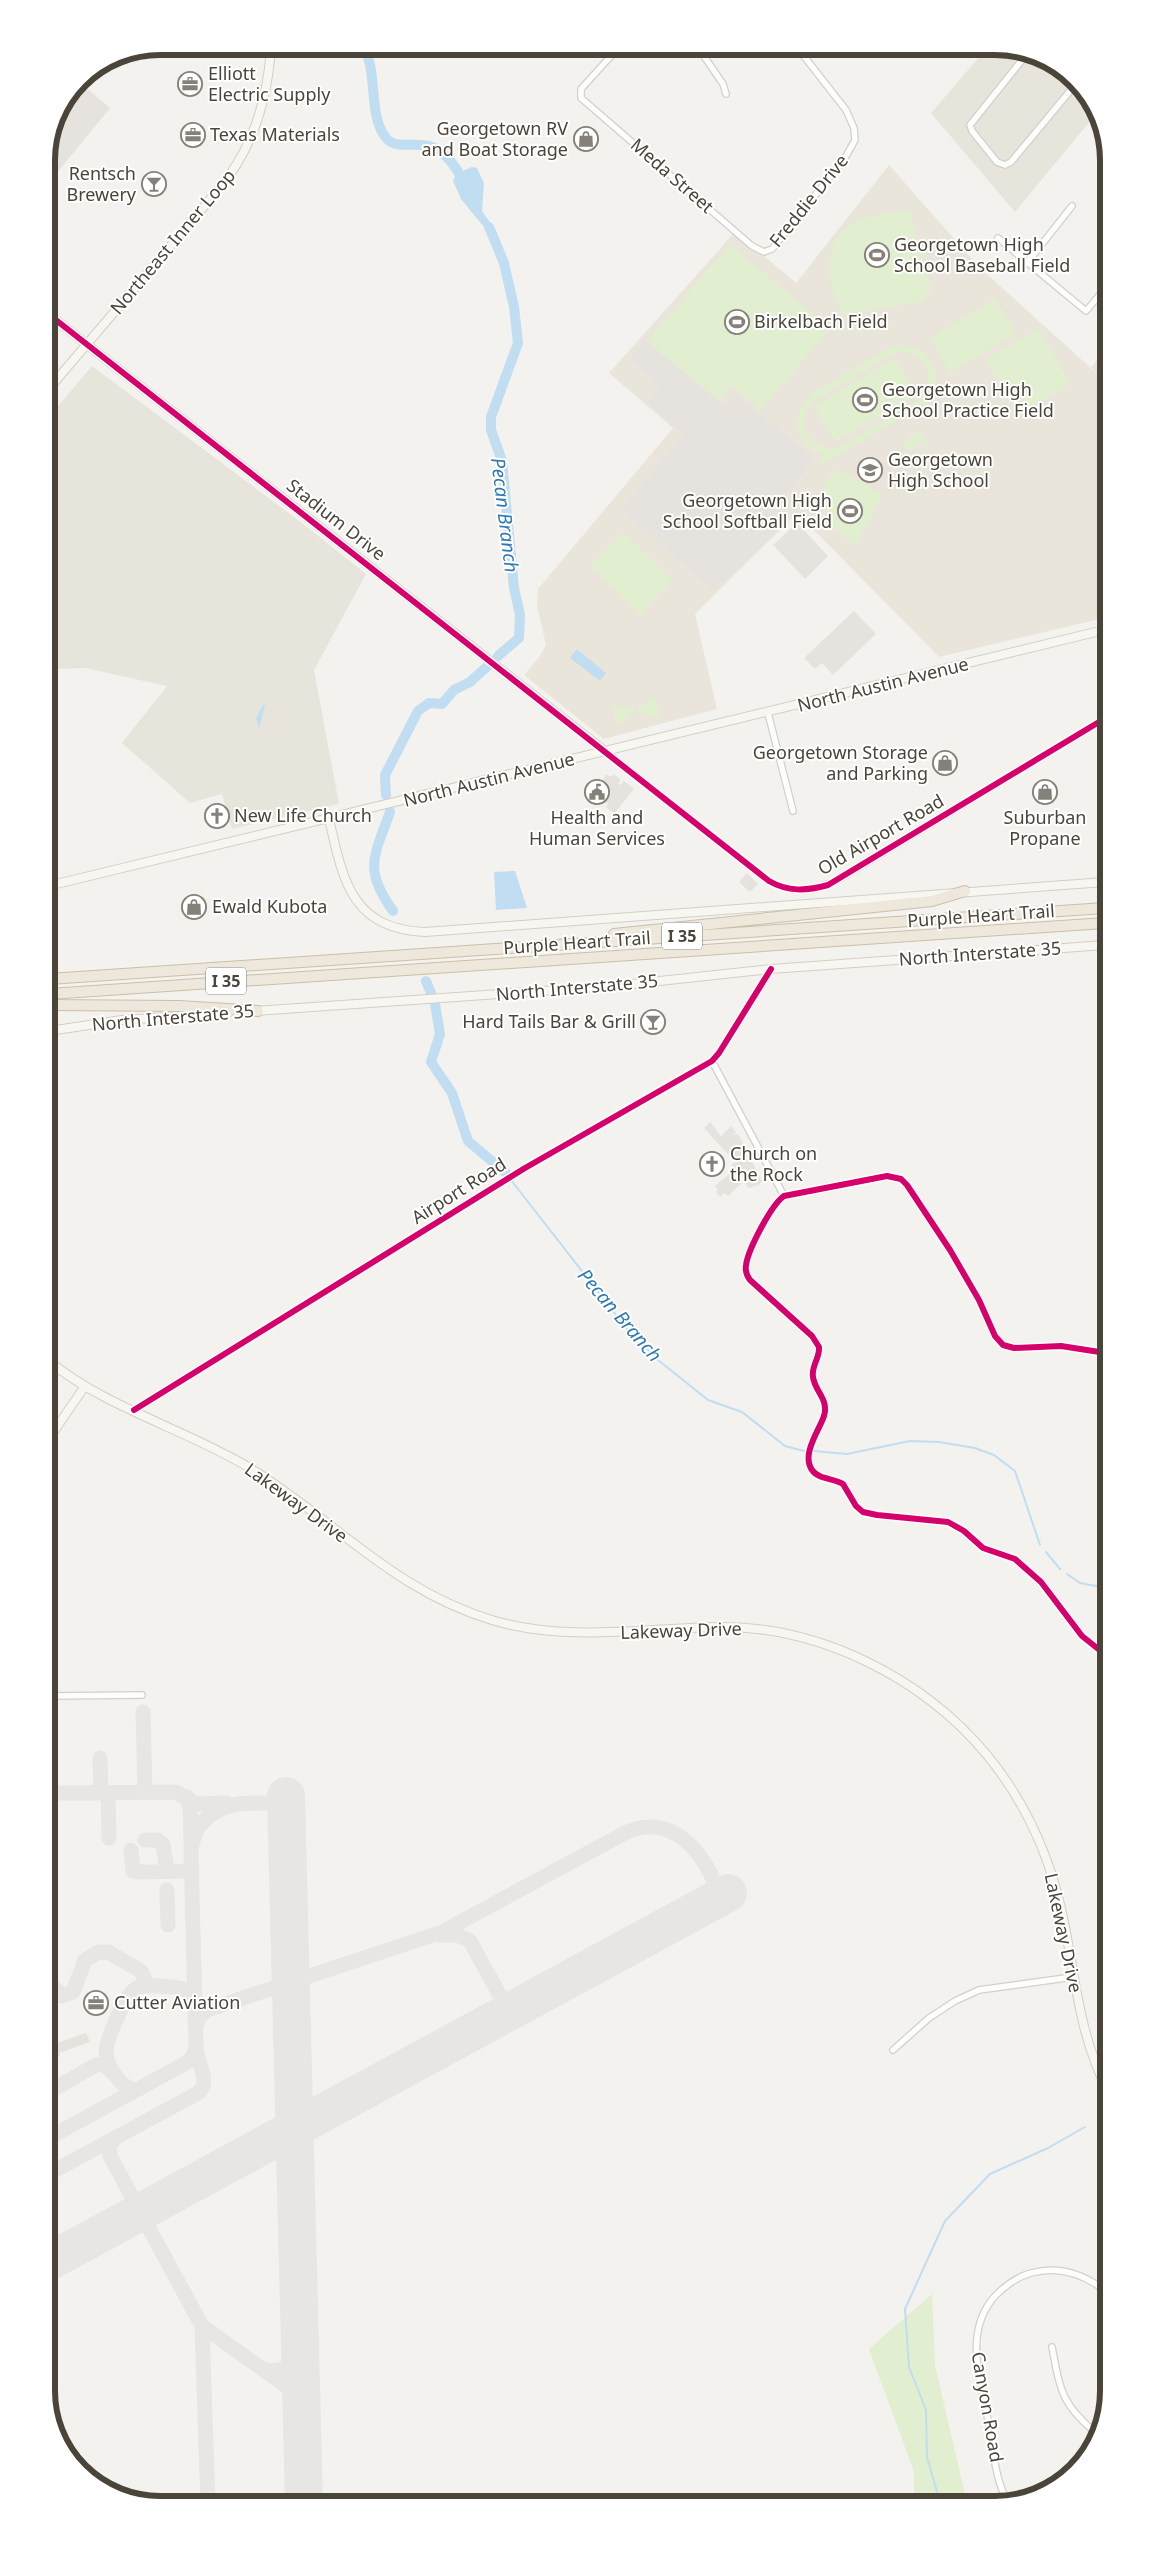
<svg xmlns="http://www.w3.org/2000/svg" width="1155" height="2551" font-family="'Noto Sans',sans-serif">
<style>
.residential{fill:#e7e4dc}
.education{fill:#eae5da}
.green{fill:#e1eecf;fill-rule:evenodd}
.parking{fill:#e6e3df}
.water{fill:#c0ddf1}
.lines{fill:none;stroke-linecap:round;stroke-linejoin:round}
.stream{stroke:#c0ddf1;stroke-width:2}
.river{stroke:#c0ddf1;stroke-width:10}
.taxiway{stroke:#e8e6e4;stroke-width:15}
.runway{stroke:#e8e6e4;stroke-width:38}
.street-casing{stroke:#d2d0cb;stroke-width:8}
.secondary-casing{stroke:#d3cfc5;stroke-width:10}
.highway-casing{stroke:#ccbfa9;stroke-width:12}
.street{stroke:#fdfdfc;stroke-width:5.5}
.secondary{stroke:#f7f6f1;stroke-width:8}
.highway{stroke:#ede8db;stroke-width:10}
.cycleway-casing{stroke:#fff;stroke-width:9}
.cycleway{stroke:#d6006c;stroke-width:6}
.labels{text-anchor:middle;stroke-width:4;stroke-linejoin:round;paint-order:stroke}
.shield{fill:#fff;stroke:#817c74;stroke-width:1}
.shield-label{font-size:16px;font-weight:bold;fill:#4b4439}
.poi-label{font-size:18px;fill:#4b4439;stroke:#fff;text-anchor:start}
.street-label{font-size:18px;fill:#4b4439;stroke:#fff}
.water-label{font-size:19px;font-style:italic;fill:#2e7ab2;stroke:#fff}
.rim{fill:none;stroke:#4b4439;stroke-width:6}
</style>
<rect width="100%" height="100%" fill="#f4f2ee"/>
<!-- residential -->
<path class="residential" d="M988,47H1003L1064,69L1096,114L1015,212L931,113Z
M1103,354V379L1091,367Z
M92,366L298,520L366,574L314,670L339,804L232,829L222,794L190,803L122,743L167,686L85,668L48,669L47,419Z"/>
<!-- education -->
<path class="education" d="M889,165L979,267L1103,379L1104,618L939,657L797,513L695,614L717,709L604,739L524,675L540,656L546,645L537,606L538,589L673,428L609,373L735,232L796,283Z"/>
<!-- green -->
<path class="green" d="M910,210L931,290L924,301L842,316C837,301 828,283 829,267C830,219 872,214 910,210Z
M730,244L830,329L761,410L732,386L715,405L644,345Z
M995,298L1016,334L951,373L930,338Z
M1038,329L1071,384L1018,415L985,360Z
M898,345C916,345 933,354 936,373C937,383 935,387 940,396L823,464L820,458L824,455C794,447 788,411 813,393L886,349ZM899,352C925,351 938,379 920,399L839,447C811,454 793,422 813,402L889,356Z
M895,358L917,394L836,442L814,406Z
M919,430L926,440L909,452L902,443Z
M837,469L880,493L881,498L856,545C848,540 840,535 834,528C822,513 817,479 837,469Z
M623,532L673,580L640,615L590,566Z
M653,696L659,706L658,717L638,712V709Z
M614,705L634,710V713L619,726L613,715Z
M932,2294L935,2365L966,2499H914V2472L869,2349Z"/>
<!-- parking -->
<path class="parking" d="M78,81L110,108L47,185L46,152L53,125L75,98L70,94Z
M645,340L726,407L736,395L814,458L775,510L787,521L713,591L622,509L684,434L646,402L660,385L630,359Z
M797,523L828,556L805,579L773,545Z
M854,611L876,634L833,675L822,663L815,669L804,658Z
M606,774L611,777L614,774L621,780L618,784L620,785L624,781L634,789L614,814L606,807L608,804L604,801L611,793L600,784Z
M747,873L758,884L750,892L739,882Z
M710,1122L721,1136L731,1126L736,1132L733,1135L738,1134L762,1181L759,1185L748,1188L745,1182L748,1179L741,1177L740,1180L742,1183L728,1196L724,1193L720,1197L716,1192L718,1190L715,1186L735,1169L731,1165L735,1162L704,1128Z
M86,2033L90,2042L59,2053L60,2056L51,2060V2045Z"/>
<!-- water -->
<path class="water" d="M472,167L477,168L484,183L482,211L491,224L498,244L461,199L453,181L456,174Z
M577,649L606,673L600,681L570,658Z
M264,704L265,706L259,728L256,718Z
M515,871L527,908L496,910L494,872Z"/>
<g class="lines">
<!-- stream -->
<path class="stream" d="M511,1180L627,1329L658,1360L708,1400L742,1412L785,1446L804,1451
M814,1451L847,1454L910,1441L939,1442L975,1448L994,1455L1015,1471L1040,1545
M1046,1552L1060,1569
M1067,1574L1080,1583L1101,1587L1107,1583
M1098,2116L1108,2108
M939,2499L927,2457L926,2410L909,2367L905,2309L945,2221L990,2174L1048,2148L1085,2127"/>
<!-- river -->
<path class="river" d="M363,46C379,72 367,117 387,139C397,150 419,141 432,147C447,153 458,170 465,184
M489,227L504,263L514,307L518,343L491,417V430L502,461L514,588L520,615L519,638L498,656
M386,795L385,775L418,711L429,703L442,704L454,690L470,682L490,664
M390,812C374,857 363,869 393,911
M426,981L431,993
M435,1004L440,1034L431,1062L452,1093L468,1141L506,1173"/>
<!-- taxiway -->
<path class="taxiway" d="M143,1712L145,1792
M100,1758L101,1793
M51,1793L176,1792L196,1804L226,1803
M108,1793L109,1838
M187,1797L190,1807L191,1842
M145,1840H158L163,1844L167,1871
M131,1850L133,1871L136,1872L192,1871
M167,1890L168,1925
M439,1935H457L470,1941L503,2001L504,2009L495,2019
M51,1984L62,1996L73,1992L85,1960L99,1952H108L141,1971L148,1986
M503,2001L512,2006L524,2004
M196,2025L200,2016L207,2010L442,1932L623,1834C671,1809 709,1855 719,1898
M139,2089C130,2091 126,2087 119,2080C112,2072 107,2064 106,2053C106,2040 125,1994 137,1988C147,1983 161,1987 172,1987C183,1988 191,1991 195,2003
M51,2090C61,2086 95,2064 100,2064C106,2065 109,2069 113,2073
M52,2136L186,2063L192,2058L196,2048
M115,2138L109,2147L110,2156L202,2326L292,2390L297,2396L301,2410
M52,2172L198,2093C212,2081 197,2065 196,2048L191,1853C193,1818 221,1803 253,1803C266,1803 275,1802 286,1810
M132,2196L144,2204L160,2201L148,2215L149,2228L137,2220L121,2222L132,2209Z
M202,2326L208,2504
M263,2369C284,2375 296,2363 300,2342"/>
<!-- runway -->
<path class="runway" d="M286,1796L304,2503
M52,2260L728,1893"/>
<defs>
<path id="street" d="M620,46L581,89V98L752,246L764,252L772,249L845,158L855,140L854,128L846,110L796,46
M697,46L723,84L726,94
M1026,55L970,125L972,131L997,162L1005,165L1011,162L1075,85
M1100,125L1103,127
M998,238L1086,311L1103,291
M1027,263L1072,206
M768,713L793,811
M606,752L769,881C793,895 819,890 843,877L1104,719
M712,1061L784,1196
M1106,1353L1061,1346L1014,1348L1003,1345L995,1336L979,1300L950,1250L907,1185L901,1179L887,1176L784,1196C771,1205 748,1250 746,1265C745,1271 747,1276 750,1280L812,1336L819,1347C820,1358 811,1366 813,1377C815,1392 829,1399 824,1416C819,1431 801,1454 812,1470C819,1480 834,1478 843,1484L856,1506L863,1512L877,1515L948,1522L964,1531L983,1548L1015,1559L1041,1582L1082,1636L1107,1656
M134,1410L525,1168L712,1061L719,1053L771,969
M50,1696L142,1695
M893,2050L929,2018L955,2001L979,1990L1073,1977
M1052,2347C1060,2389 1061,2404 1095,2432
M1006,2499C995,2477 993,2449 989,2425C981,2382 962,2331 996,2295C1006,2285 1017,2277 1031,2273C1061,2265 1086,2275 1108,2293"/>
<path id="secondary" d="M47,313L606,752
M47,391L218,190C253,149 268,100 271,46
M329,819C343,880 351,929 425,932L1105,882
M48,886L1104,630
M255,1011L613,986L771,969L1105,945
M49,1031L122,1020L228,1013
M50,1362C109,1409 185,1429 250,1468C336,1521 393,1591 495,1621C570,1642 643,1628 720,1627C820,1626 923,1678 987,1755C1028,1805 1053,1864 1065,1927C1076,1984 1081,2040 1108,2091
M50,1437L85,1386
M1065,2475L1092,2441"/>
<path id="highway" d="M614,934L932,901L965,891
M49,979L1105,908
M49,994L1105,923
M49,1005L179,1006L258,1011"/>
</defs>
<!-- street casing -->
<use href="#street" class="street-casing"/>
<!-- secondary casing -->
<use href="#secondary" class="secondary-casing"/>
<!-- highway casing -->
<use href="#highway" class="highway-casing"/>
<!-- street -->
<use href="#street" class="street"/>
<!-- secondary -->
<use href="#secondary" class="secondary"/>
<!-- highway -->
<use href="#highway" class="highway"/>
<defs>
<path id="cycleway" d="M47,313L769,881C788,892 806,891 828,885L1104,719
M1106,1353L1061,1346L1014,1348L1003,1345L995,1336L979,1300L950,1250L907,1185L901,1179L887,1176L784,1196C771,1205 748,1250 746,1265C745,1271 747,1276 750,1280L812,1336L819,1347C820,1358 811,1366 813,1377C815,1392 829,1399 824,1416C819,1431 801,1454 812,1470C819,1480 834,1478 843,1484L856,1506L863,1512L877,1515L948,1522L964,1531L983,1548L1015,1559L1041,1582L1082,1636L1107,1656
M134,1410L525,1168L712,1061L719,1053L771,969"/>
</defs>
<!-- cycleway casing -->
<use href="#cycleway" class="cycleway-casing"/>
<!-- cycleway -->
<use href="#cycleway" class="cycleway"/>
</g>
<!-- icons -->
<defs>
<symbol id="office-ring" viewBox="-11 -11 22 22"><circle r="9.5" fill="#fff" stroke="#868178" stroke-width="1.5"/><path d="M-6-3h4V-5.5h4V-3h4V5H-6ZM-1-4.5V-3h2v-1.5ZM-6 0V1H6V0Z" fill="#868178"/></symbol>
<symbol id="shop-ring" viewBox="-11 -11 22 22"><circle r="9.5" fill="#fff" stroke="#868178" stroke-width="1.5"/><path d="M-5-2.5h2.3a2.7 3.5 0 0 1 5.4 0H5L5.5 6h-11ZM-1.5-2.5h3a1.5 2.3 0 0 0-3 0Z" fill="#868178"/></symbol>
<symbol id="bar-ring" viewBox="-11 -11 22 22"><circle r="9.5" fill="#fff" stroke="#868178" stroke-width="1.5"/><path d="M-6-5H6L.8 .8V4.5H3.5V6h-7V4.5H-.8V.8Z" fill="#868178"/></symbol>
<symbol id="stadium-ring" viewBox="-11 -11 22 22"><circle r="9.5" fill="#fff" stroke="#868178" stroke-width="1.5"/><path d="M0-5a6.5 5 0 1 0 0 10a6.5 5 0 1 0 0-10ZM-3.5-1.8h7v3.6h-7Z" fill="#868178"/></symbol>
<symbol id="school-ring" viewBox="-11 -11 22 22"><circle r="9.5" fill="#fff" stroke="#868178" stroke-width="1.5"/><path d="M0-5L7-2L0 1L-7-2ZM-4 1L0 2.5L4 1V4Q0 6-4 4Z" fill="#868178"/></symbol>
<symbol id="civic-ring" viewBox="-11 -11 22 22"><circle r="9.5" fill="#fff" stroke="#868178" stroke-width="1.5"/><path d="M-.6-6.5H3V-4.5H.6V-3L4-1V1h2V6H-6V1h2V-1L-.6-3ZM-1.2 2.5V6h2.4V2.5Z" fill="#868178"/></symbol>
<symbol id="church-ring" viewBox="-11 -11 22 22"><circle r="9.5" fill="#fff" stroke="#868178" stroke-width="1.5"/><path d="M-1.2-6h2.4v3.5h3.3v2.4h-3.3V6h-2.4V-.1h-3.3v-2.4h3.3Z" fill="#868178"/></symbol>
</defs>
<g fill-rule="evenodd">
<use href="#office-ring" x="176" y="70" width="28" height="28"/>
<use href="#office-ring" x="179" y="121" width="28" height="28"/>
<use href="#shop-ring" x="572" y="125" width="28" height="28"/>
<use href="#bar-ring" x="140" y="170" width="28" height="28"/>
<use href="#stadium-ring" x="863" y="241" width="28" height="28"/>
<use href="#stadium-ring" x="723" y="308" width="28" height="28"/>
<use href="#stadium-ring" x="851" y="386" width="28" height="28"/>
<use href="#school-ring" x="856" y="456" width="28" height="28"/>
<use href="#stadium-ring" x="836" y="497" width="28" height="28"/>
<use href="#shop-ring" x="931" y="749" width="28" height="28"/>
<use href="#civic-ring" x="583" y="778" width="28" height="28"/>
<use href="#shop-ring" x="1031" y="778" width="28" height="28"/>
<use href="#church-ring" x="203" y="802" width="28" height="28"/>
<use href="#shop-ring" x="180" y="893" width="28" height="28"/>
<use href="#bar-ring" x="639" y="1008" width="28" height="28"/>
<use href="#church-ring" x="698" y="1150" width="28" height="28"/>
<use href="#office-ring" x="82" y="1989" width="28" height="28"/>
</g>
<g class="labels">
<!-- shield labels -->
<g class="shield">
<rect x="662" y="922.5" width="40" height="27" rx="4"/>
<rect x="206" y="967.5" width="40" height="27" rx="4"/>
</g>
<g class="shield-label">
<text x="682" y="942">I 35</text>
<text x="226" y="987">I 35</text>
</g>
<!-- poi labels -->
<g class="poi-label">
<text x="208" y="80">Elliott<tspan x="208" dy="21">Electric Supply</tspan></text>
<text x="568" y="135" text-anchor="end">Georgetown RV<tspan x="568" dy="21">and Boat Storage</tspan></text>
<text x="210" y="141">Texas Materials</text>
<text x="136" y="180" text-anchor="end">Rentsch<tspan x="136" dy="21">Brewery</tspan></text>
<text x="894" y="251">Georgetown High<tspan x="894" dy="21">School Baseball Field</tspan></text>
<text x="754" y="328">Birkelbach Field</text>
<text x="882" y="396">Georgetown High<tspan x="882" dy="21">School Practice Field</tspan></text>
<text x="888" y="466">Georgetown<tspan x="888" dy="21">High School</tspan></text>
<text x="832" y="507" text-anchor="end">Georgetown High<tspan x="832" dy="21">School Softball Field</tspan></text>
<text x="928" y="759" text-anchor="end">Georgetown Storage<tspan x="928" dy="21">and Parking</tspan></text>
<text x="234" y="822">New Life Church</text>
<text x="597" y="824" text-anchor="middle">Health and<tspan x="597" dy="21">Human Services</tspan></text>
<text x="1045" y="824" text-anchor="middle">Suburban<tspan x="1045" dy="21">Propane</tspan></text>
<text x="212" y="913">Ewald Kubota</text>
<text x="636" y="1028" text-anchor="end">Hard Tails Bar &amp; Grill</text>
<text x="730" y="1160">Church on<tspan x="730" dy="21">the Rock</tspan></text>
<text x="114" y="2009">Cutter Aviation</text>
</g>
<!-- street labels -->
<g class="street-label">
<text transform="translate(672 176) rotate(41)" y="6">Meda Street</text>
<text transform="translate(809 201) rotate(-51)" y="6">Freddie Drive</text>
<text transform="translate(173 242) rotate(-50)" y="6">Northeast Inner Loop</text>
<text transform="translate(336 520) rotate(38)" y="6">Stadium Drive</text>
<text transform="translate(883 685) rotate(-14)" y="6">North Austin Avenue</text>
<text transform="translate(489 780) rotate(-14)" y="6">North Austin Avenue</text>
<text transform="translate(881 835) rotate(-30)" y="6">Old Airport Road</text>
<text transform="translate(981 916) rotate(-4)" y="6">Purple Heart Trail</text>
<text transform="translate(577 943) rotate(-4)" y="6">Purple Heart Trail</text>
<text transform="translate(980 954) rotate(-4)" y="6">North Interstate 35</text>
<text transform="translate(577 988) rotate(-5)" y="6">North Interstate 35</text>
<text transform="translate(173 1018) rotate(-5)" y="6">North Interstate 35</text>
<text transform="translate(459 1191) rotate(-32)" y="6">Airport Road</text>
<text transform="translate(296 1503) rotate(36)" y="6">Lakeway Drive</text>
<text transform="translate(681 1631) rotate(-2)" y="6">Lakeway Drive</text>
<text transform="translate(1063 1933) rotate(78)" y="6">Lakeway Drive</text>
<text transform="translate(987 2407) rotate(80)" y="6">Canyon Road</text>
</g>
<!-- water labels -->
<g class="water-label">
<text transform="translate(505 515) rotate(83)" y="7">Pecan Branch</text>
<text transform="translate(620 1315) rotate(49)" y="7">Pecan Branch</text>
</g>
</g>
<!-- crop -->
<path d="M0 0H1155V2551H0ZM160 55H995A105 105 0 0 1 1100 160V2391A105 105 0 0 1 995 2496H160A105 105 0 0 1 55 2391V160A105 105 0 0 1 160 55Z" fill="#fff" fill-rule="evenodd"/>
<path class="rim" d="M160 55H995A105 105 0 0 1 1100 160V2391A105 105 0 0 1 995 2496H160A105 105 0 0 1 55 2391V160A105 105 0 0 1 160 55Z"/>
</svg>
